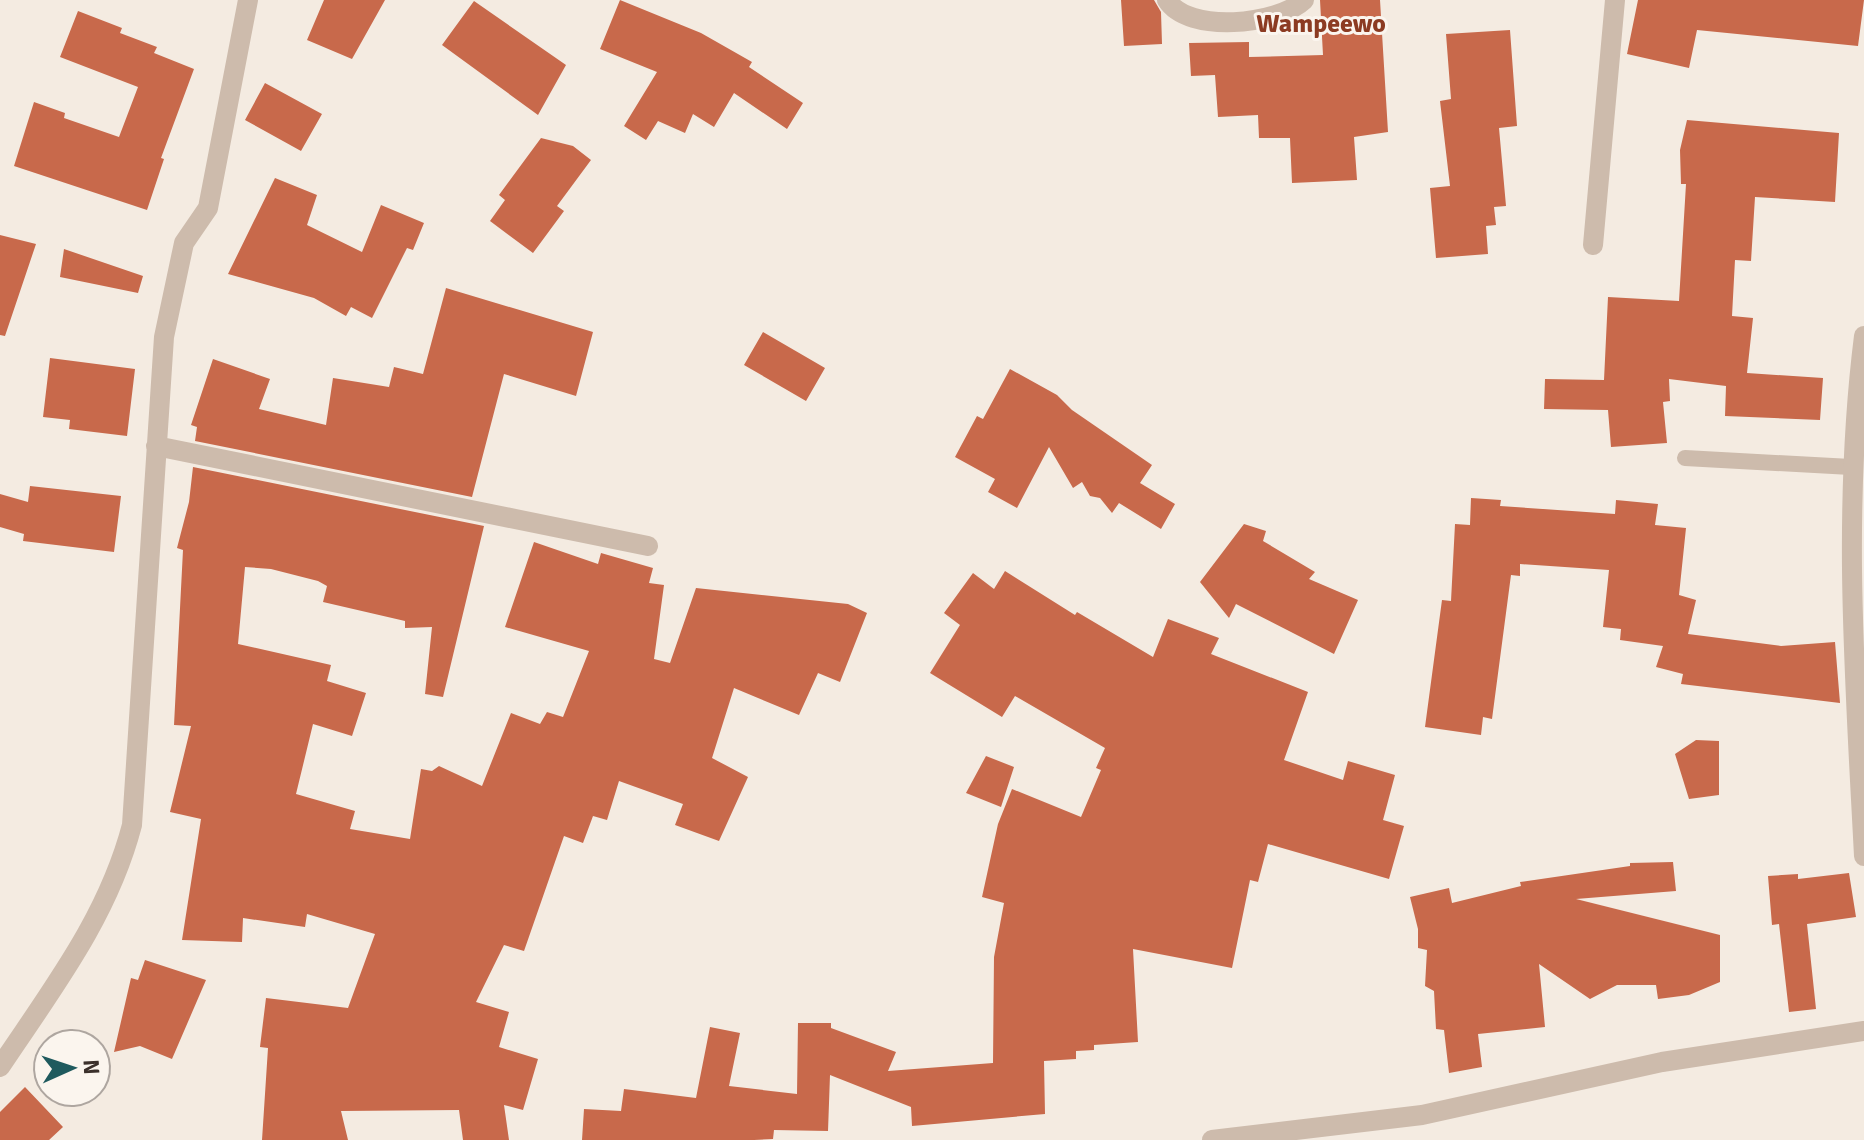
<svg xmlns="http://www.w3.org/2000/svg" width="1864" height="1140" font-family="Signika,sans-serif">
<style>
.building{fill:#c8694b}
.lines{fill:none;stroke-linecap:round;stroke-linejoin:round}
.lane{stroke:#cdbbac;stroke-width:16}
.street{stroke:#cdbbac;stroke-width:20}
.labels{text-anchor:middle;stroke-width:6;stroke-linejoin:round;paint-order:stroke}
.quarter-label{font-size:26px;font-weight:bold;fill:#8c3b22;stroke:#fbf5ee}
</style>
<rect width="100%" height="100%" fill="#f4ebe1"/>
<!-- building -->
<path class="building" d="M324,0H385L352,59L307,40Z
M620,0L701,33L752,62L749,67L803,103L787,129L734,93L714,127L693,114L685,133L658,121L646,140L624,126L657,72L600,49Z
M1121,0H1154L1161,12L1162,44L1124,46Z
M1320,0H1380L1388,132L1354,137L1357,180L1292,183L1290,138H1259L1258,115L1218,117L1215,75L1191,76L1189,43L1249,42V57L1323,55Z
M1638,0H1864L1858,46L1697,30L1689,68L1627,54Z
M474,1L566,65L538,115L442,45Z
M78,11L122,28L120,33L157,47L154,53L194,69L161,158L164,159L147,210L14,166L34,102L65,113L64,118L119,137L138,87L60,57Z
M1510,30L1517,126L1499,128L1506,206L1494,207L1496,225L1486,226L1488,254L1436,258L1430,188L1450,186L1440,101L1451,99L1446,34Z
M265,83L322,114L301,151L245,120Z
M1687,120L1839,133L1835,202L1755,197L1751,261L1735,260L1732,316L1753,318L1747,373L1823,378L1820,420L1725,416L1726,386L1669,379L1670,401L1663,402L1667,443L1611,447L1608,410L1544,409L1545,379L1604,380L1608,297L1679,301L1686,184H1681L1680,150Z
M541,138L573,146L591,160L557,206L564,211L533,253L490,221L505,200L499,195Z
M275,178L317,195L307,225L362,252L381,205L424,223L413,250L407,248L372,318L351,307L346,316L314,298L228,274Z
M0,235L36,244L5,336L0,335Z
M64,249L143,276L138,293L60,277Z
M446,288L593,332L576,396L504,374L472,497L195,441L197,427L191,425L213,359L270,379L259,409L326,425L333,378L389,387L394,367L423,374Z
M763,332L825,368L806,401L744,365Z
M50,358L135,369L127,436L69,429L70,420L43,417Z
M1010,369L1057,395L1072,410L1152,465L1140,483L1175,504L1161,529L1119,503L1112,513L1100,498L1090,496L1082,482L1073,488L1049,447L1017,508L988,492L995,479L955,457L977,416L983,419Z
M193,467L484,526L443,697L425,694L432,627L405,628V621L323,602L327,586L318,581L271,569L245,567L238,644L331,665L327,681L366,693L352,736L313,724L296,794L355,811L350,829L410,839L421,769L432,771L439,766L482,786L511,713L540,724L547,712L563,717L589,651L505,627L534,542L598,564L601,553L653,568L649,583L664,585L654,659L670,663L696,588L848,604L867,613L840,682L818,673L799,715L734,688L712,758L748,777L719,841L675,825L683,804L619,781L607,820L593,816L583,843L564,836L524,951L504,945L476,1002L509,1012L499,1047L538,1059L523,1110L504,1105L509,1140H463L459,1110L341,1111L348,1140H262L268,1048L260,1047L266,998L348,1008L375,934L307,914L305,927L243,918L242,942L182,940L201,819L170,812L191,726L174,725L183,550L177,548L189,502Z
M30,486L121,496L114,552L23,541L24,534L0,527V494L28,502Z
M1471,498L1501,500L1500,506L1615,514L1616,500L1658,504L1655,525L1686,528L1679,595L1696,600L1688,634L1781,646L1835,642L1840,703L1681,684L1683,674L1656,667L1663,646L1620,640L1621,629L1603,627L1609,570L1520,564V576L1511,575L1492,719L1483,717L1481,735L1425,727L1442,600L1451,601L1455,524L1470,525Z
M1244,524L1266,531L1263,541L1315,572L1309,579L1358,600L1334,654L1236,604L1229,618L1200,582Z
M1005,571L1075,615L1077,612L1153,657L1168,619L1219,638L1211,654L1308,692L1284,760L1343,780L1348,761L1395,775L1383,820L1404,826L1389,879L1268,844L1258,882L1250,880L1232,968L1133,949L1138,1042L1094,1045V1050L1076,1051V1059L1044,1061L1045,1114L912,1126L911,1107L830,1075L828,1131L774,1130L773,1139L754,1140H582L584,1109L621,1111L624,1089L696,1098L710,1027L740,1033L729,1086L797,1094L798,1023H831V1028L896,1052L888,1071L993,1063L994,957L1004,903L982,897L998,824L1012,789L1081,817L1101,770L1096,768L1105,748L1015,696L1002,717L930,673L960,625L944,613L973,573L994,589Z
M1696,740L1719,741V795L1689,799L1675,754Z
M986,756L1014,767L1001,807L966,793Z
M1673,862L1676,891L1576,899L1720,935V982L1689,995L1658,999L1656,985H1617L1590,999L1539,964L1545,1027L1478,1034L1482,1067L1449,1073L1444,1030L1436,1029L1434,991L1425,986L1427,950L1418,948V929L1410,897L1449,888L1452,903L1521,886L1520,882L1630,866V863Z
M1849,873L1856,917L1807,924L1816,1009L1789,1012L1779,924L1772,925L1768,876L1798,874V879Z
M145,960L206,980L172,1059L140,1046L114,1052L131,978L138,980Z
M25,1087L63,1127L49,1140H0V1112Z"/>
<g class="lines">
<!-- lane -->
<path class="lane" d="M1685,458L1851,467"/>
<!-- street -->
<path class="street" d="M1167,0C1188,34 1278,25 1304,0
M1593,245L1615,0
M1864,336C1842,511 1855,680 1864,856
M156,446L648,546
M0,1067C52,989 108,917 132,825L164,337L184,243L208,208L248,0
M1212,1140L1422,1115L1662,1062L1864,1031"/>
</g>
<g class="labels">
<!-- quarter labels -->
<g class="quarter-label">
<text x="1321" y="32">Wampeewo</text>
</g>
</g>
<!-- north arrow -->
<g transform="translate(72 1068) rotate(87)"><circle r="38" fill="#fbf5ee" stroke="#aea6a0" stroke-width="2"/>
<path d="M0-6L14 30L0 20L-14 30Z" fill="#1f5a5e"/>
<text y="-12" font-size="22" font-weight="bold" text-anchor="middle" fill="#3b302b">N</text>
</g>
</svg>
